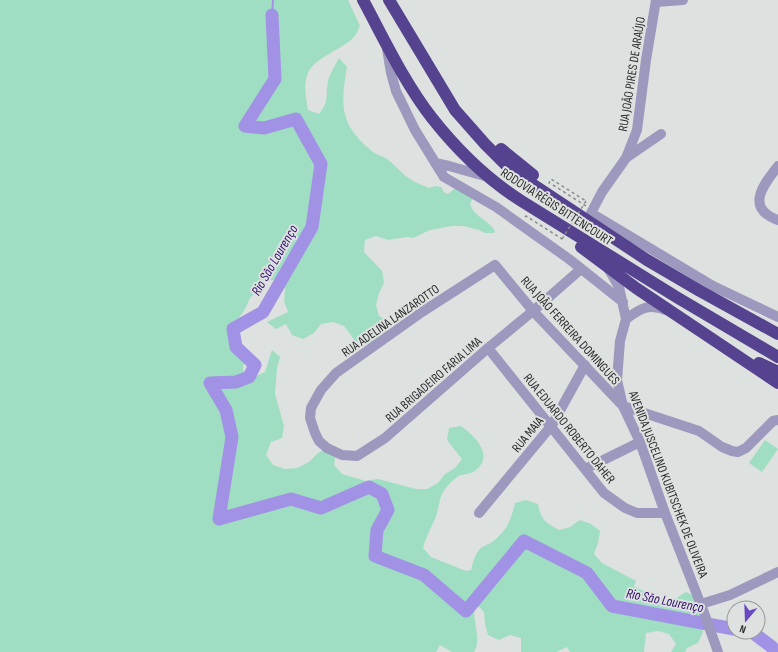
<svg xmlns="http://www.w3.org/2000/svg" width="778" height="652" font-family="'Sofia Sans Condensed',sans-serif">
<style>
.green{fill:#a0dec4}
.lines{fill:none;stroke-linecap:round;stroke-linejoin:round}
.stream{stroke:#a192e5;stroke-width:2}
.river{stroke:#a192e5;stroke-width:13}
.path{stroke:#8a8c8b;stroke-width:1.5;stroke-dasharray:3 3;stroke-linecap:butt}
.minor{stroke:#9d98bd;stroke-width:10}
.highway{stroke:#55438f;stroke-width:12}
.path-bridge{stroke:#8a8c8b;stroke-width:1.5;stroke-dasharray:3 3;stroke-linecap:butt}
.labels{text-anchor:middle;stroke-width:4;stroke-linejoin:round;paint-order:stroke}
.street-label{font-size:13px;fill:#2b2c2b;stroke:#dde1df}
.water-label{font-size:14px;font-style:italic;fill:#340f72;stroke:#dde1df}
</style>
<rect width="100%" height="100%" fill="#dde1df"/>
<!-- green -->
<path class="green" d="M0,0H348L360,26C358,29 357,34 354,37C343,49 314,58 308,73C303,84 306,98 308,110L319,114C330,100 325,97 328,81C330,73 335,66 339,58L347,67C340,107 340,125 373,152C377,155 382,156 387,159C395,165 401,173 410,179C416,183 423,185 429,188L435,186L441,187L444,192L448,194L459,185L473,198L470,204C475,218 488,219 495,231L494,233H485L479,230L464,226H452L430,230L413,238L407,237L388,240L376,236L365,240L364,252L382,271L384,283L379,293L376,305L379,316L389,322V333L368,345L356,342L344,326L333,322L321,324L314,333L303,339L292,335L286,324L276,329L267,322L288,312L284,301L285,289L279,279L267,281L250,298L245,309L232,328L237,339L245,348L243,371L254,377L265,372L272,350L280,357L277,368L275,394L284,426L282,438L271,442L266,455L273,465L285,469L297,468L309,462L317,454L327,447L336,453L334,465L342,474L366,481L378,479L416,489H427L438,483L445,474L455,468L462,459L447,440L449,428L461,426C476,437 496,457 473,472C469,474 465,474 461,475C455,477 447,486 443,492C439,499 439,508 436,516C432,527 426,536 423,548L431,557L466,571L471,570C473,563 475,553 481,548C487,544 493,543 499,536C509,527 512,515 515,503L526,500L538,504C541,520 545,522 559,530L570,527L580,520L591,524L600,531L598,543L594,554L602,563L636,581L634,586C645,592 661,601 674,599C678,598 682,594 686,592L696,597L700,609L698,620L703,632L698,643L687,648L685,652H671L676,644L669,634L658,631L646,633L644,652H570L567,647L556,652H521V638L510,635L499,640L488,635L485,624L484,612L476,604C470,619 483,637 474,652H452L440,645L436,652H0Z
M765,440L778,449L762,472L749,463Z"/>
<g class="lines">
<!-- stream -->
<path class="stream" d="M272,15L273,0"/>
<!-- river -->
<path class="river" d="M272,15L275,79L245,126L264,128L296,119L321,164L312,227L263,312L233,329L236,347L255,365L249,377L236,382L210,383L226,410L232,437L219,519L291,499L321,508L369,487L382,494L388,510L377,530L375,556L424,575L466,611L524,541L587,573L612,606L734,629
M752,632L772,647L774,652"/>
<!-- path -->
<path class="path" d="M550,183H549L551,179L586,201
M553,185L586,206
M525,217L526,216L562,239"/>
<!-- minor -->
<path class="minor" d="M656,0L646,60L637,130L626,158L602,192L591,213L713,286L778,317
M656,2L683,0
M387,49L391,73L396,91L415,130L444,177L496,207L569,259L623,302
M626,158L661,134
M435,163L449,166L488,177
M778,166C763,185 745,208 778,220
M608,268L619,287L626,319L620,341L617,380L623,406L640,442L665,513L703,610L718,652
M581,269L533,311L488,348L385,438L357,456L342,455L327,448L319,441L315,433L310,418L311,408L321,390L336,373L422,312L495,265L533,311L623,406L699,431L722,447L732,451L738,452L746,448L773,421L778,420
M626,319C640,309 648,303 666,310
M488,348L604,493L625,508L637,513H665
M585,469L640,442
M479,513L552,425L585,365
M701,604L730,595L778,572"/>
<!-- highway -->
<path class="highway" d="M363,0C384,39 404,82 432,118C458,151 488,180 523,202L678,298L778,357
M389,0L455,110L485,144L511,170L647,260L700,291L778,334
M501,149L533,175
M581,247L636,288L778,383
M759,363L778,372"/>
<!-- path-bridge -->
<path class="path-bridge" d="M562,239L586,201"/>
</g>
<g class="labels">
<!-- street labels -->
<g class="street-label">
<text transform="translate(631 74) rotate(-81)" y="5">RUA JOÃO PIRES DE ARAÚJO</text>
<text transform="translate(557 206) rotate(33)" y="5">RODOVIA RÉGIS BITTENCOURT</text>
<text transform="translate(390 320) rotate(-35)" y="5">RUA ADELINA LANZAROTTO</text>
<text transform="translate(571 330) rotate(48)" y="5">RUA JOÃO FERREIRA DOMINGUES</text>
<text transform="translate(433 379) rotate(-41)" y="5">RUA BRIGADEIRO FARIA LIMA</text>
<text transform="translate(570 428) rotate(51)" y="5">RUA EDUARDO ROBERTO DAHER</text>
<text transform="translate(527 434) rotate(-51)" y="5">RUA MAIA</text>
<text transform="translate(669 484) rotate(69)" y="5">AVENIDA JUSCELINO KUBITSCHEK DE OLIVEIRA</text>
</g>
<!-- water labels -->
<g class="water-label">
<text transform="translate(274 260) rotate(-60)" y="5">Rio São Lourenço</text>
<text transform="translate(665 600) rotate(11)" y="5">Rio São Lourenço</text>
</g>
</g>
<!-- north arrow -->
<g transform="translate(746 620) rotate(199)"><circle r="19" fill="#dde1df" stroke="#969997"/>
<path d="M0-3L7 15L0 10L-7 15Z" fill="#6a48c1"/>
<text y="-6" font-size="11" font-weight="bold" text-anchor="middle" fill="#2b2c2b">N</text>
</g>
</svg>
